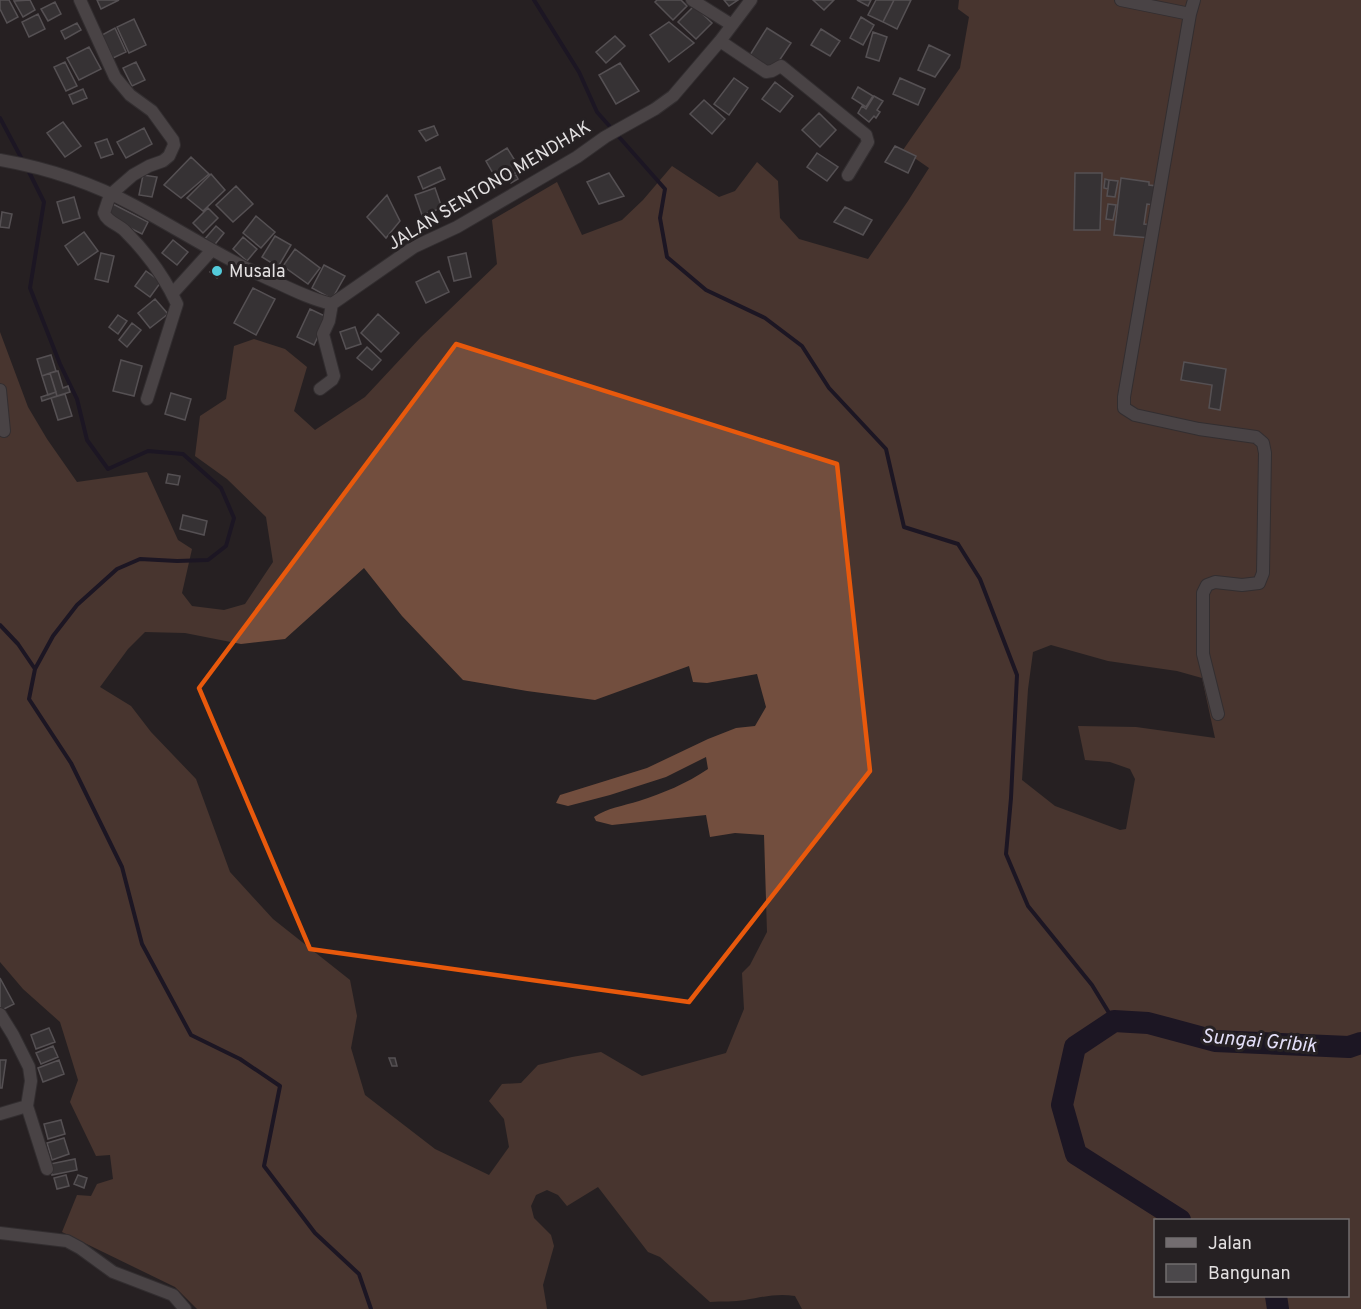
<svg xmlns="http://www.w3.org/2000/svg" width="1361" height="1309" font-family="Overpass,sans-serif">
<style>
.forest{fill:#724e3e;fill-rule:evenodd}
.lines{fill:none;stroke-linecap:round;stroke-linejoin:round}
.stream{stroke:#110925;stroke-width:4}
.river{stroke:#110925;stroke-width:22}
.building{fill:#4b484b;stroke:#8f8b8f;stroke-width:1.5}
.minor-casing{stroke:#423e40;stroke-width:14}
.minor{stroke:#736d70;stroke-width:12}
.marked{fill:none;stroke:#e8590c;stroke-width:4.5;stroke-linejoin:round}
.poi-dot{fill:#53cbdb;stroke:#262123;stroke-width:2}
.labels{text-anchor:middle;stroke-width:6;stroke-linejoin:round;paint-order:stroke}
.street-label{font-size:18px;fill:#e3e0e1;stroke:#262123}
.poi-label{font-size:18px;fill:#e3e0e1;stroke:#262123;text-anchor:start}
.water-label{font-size:20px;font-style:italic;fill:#e3dff8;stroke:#262123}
</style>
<rect width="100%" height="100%" fill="#262123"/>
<!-- forest -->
<path class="forest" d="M959,0H1361V1309H802L795,1296C777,1293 763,1297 745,1300C734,1302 722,1301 710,1302L660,1257L648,1252L598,1187L567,1206L558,1195L547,1190L536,1195L531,1206L534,1218L551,1235L554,1246L543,1285L547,1309H197L175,1287L62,1232L77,1195L91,1196L97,1184L113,1179L110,1155L96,1156L70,1102L78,1080L60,1022L23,989L0,962V332L28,407L47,439L77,482L147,472L178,540L192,549L182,593L192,606L224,610L245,604L273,562L266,517L227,479L195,456L200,416L226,399L234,346L254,339L285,349L307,367L294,411L315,430L365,397L421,337L497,264L492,220L557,182L582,235L622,220L643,200L672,166L719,197L735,191L757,162L778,181L780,218L799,239L868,259L908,201L929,168L903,150L960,68L969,17L958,9ZM364,568L402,616L463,680L527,691L595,700L689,666L693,682L707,683L757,674L766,707L755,726L736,728L708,739L647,768L560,795L556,803L568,806L610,795L666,777L706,757L708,769C686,784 663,793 639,801C623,806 607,808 594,817L596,821L612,825L706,815L710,837L735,833L764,835L767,932L750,965L742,973L744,1009L726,1053L642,1076L601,1052L572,1057L538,1065L521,1083L502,1084L489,1101L504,1119L509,1147L489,1175L435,1149L365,1095L351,1048L357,1016L350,980L273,919L230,872L196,779L151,732L131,706L100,687L128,649L145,632L185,633L241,644L285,639ZM1051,645L1108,661L1177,671L1202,678L1215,738L1136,727L1078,726L1085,760L1110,762L1130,769L1135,779L1126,829L1120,830L1055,806L1022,780L1028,689L1033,652ZM1156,1220H1348V1296H1156Z"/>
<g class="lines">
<!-- stream -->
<path class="stream" d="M534,0L579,72L597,112L665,189L660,218L667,257L706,290L765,318L802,346L829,388L886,449L904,527L958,544L980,579L1017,675L1011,798L1006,854L1028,906L1092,985L1114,1021
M0,118L24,163
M28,170L44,202L30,288L60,364L77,399L87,440L108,469L148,451L183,454L221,488L234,518L226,546L208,560L177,561L140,559L117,569L77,605L53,636L35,669L29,699L71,763L122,867L142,944L191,1035L240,1059L280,1086L264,1166L315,1233L359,1274L371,1309
M0,625L18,644L35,669"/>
<!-- river -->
<path class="river" d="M1180,1220L1076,1154L1062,1105L1075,1047L1114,1021L1148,1023L1215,1041L1349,1047L1361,1043
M1276,1296L1278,1309"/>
</g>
<!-- building -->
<path class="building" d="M0,0H9L18,17L7,23L0,9Z
M30,0L35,10L23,17L14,1Z
M97,0H119L101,9Z
M657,0H681L687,6L673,20L655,2Z
M724,0H738L729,6Z
M813,0H834L824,10Z
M857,0H871L868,6Z
M876,0H894L883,22L868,15Z
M894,0H911L897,29L883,22Z
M55,2L61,14L48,21L41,9Z
M694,6L712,23L696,39L678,22Z
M38,14L45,29L29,37L22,22Z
M861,17L874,25L863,45L850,38Z
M134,19L146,45L129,53L117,27Z
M669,22L694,43L669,62L650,35Z
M77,23L81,30L65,39L61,31Z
M115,28L126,52L113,58L102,35Z
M767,28L791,43L773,70L750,55Z
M821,29L840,41L830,56L811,45Z
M873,32L887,37L879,61L866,57Z
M615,36L625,46L606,63L596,52Z
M929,45L950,55L935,77L918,70Z
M89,47L101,69L79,80L67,58Z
M65,62L77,86L66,91L54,67Z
M136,62L145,80L132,86L123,68Z
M620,63L639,91L616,104L599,75Z
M734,78L748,88L729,115L714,104Z
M900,78L925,89L918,105L893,94Z
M775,82L793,96L780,112L762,99Z
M858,87L873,96L866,107L852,98Z
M83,89L87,98L73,104L69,95Z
M874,96L883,101L877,110L880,112L876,118L874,116L869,122L858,113L862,106L866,109Z
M704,100L725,119L712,134L690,114Z
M819,113L836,130L820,147L802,130Z
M63,122L81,146L65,157L47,133Z
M434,126L438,135L426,141L419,131Z
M144,128L152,144L126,158L117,142Z
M107,139L113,154L101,158L95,143Z
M895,146L916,156L908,173L885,162Z
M507,148L521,170L498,182L486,161Z
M817,153L838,167L827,181L807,167Z
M191,157L209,174L181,198L164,185Z
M440,167L445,179L423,189L418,177Z
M609,173L624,196L599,204L587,182Z
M1075,173H1102L1100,230H1074Z
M211,174L225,190L203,211L187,198Z
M143,175L157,177L152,197L139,195Z
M516,175L518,179L511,183L507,177Z
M1121,178L1149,182V185L1157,186L1154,205L1147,204L1144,224L1152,225L1151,238L1114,235Z
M1105,179L1109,180L1108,189L1104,188Z
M1109,180L1118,181L1115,197L1107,196Z
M236,186L253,204L233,222L216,205Z
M435,188L442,208L422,215L415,195Z
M387,195L400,221L386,238L367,217Z
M74,197L80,218L63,223L57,202Z
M113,204L148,222L142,234L106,216Z
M1108,204L1116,205L1113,220L1106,219Z
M845,207L872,220L863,235L834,222Z
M208,208L218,218L203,233L193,223Z
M2,212L12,214L9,228L0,227Z
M256,216L275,232L261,248L243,233Z
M216,226L224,233L212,248L203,241Z
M84,232L98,251L78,265L65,246Z
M275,236L291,245L278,267L262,257Z
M243,237L257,249L247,261L233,249Z
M173,240L188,252L177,265L162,253Z
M295,249L320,268L308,284L283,266Z
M101,253L114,256L108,282L95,279Z
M466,253L471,277L454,281L448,257Z
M217,265L223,270L217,278L210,272Z
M324,265L345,276L332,299L312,288Z
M146,271L161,282L150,297L135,286Z
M439,271L449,292L426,303L416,282Z
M253,288L275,299L256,335L234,323Z
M155,299L168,314L150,328L138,313Z
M310,309L327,317L314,345L297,337Z
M378,314L399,333L381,352L361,333Z
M118,315L127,321L118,334L109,327Z
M132,323L141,330L127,347L119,340Z
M355,327L361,344L346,349L340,332Z
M367,347L381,360L372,370L357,358Z
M51,355L56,371L42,376L37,359Z
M121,360L142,366L134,396L113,391Z
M1184,362L1226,369L1220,410L1209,408L1212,385L1181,380Z
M58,371L63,388L68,386L70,392L57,396L50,373Z
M50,373L56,392L48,395L42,376Z
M56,392L57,396L42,401L41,397Z
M171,393L191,399L185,420L165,414Z
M65,394L72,416L58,420L51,398Z
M168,474L180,476L178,485L166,483Z
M183,515L207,521L204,535L180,529Z
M0,978L14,1004L2,1010L0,1007Z
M49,1028L55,1042L36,1049L31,1035Z
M53,1046L58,1057L41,1064L36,1053Z
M389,1058H395L397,1066H392Z
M0,1060H6L2,1088H0Z
M59,1060L64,1074L43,1082L38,1068Z
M61,1120L65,1134L48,1139L44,1124Z
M64,1138L69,1154L52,1160L47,1143Z
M75,1159L77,1170L52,1175L50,1164Z
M66,1175L69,1186L57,1189L54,1178Z
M78,1175L87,1178L84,1188L74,1184Z"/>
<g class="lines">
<defs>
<path id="minor" d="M80,0L115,77L130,95L152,111L173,140L174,145L169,156L163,161L149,166L133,175L110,195L104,213C107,222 118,224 125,231C145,251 165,278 177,304L147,399
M692,0L732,25
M1121,0L1190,14L1124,397V408L1135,415L1199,429L1256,437L1263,443L1265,453L1263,573L1259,583L1242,585L1215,582L1207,585L1203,593V654L1218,714
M1190,14L1194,0
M720,41L766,72L772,71L781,66L866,135L868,142L848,175
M0,160C46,168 94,184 135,206C183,232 229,262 280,284C297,292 314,300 332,304L414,247L457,227L577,157L605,137L655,109L673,96L720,41L751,0
M172,294L211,251
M320,389L332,380L334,376L323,334L329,321L332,304
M0,390L4,431
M0,1014L13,1035L29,1067L31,1081L27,1106L47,1169
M0,1114L27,1106
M0,1233L67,1241L80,1248L113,1272L173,1295L185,1309"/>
</defs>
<!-- minor casing -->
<use href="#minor" class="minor-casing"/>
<!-- minor -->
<use href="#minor" class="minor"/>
</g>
<!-- marked area -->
<path d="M0 0H1361V1309H0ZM456,344L837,464L870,771L689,1002L310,949L199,688Z" fill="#262123" fill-opacity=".55" fill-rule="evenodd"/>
<path class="marked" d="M456,344L837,464L870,771L689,1002L310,949L199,688Z"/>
<!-- markers -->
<circle class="poi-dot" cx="217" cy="271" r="6"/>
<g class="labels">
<!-- street labels -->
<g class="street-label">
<text transform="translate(489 185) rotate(-31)" y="6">JALAN SENTONO MENDHAK</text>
</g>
<!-- poi labels -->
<g class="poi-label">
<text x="229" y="277">Musala</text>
</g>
<!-- water labels -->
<g class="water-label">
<text transform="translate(1259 1040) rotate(5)" y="7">Sungai Gribik</text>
</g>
</g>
<!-- legend -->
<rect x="1154" y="1219" width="195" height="78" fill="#262123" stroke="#726d6f" stroke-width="1.5"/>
<rect x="1166" y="1238" width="30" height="9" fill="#736d70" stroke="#726d6f" stroke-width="1.5"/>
<text x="1208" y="1249" font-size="18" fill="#e3e0e1">Jalan</text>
<rect x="1166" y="1264" width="30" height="18" fill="#4b484b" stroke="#726d6f" stroke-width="1.5"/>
<text x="1208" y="1279" font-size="18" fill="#e3e0e1">Bangunan</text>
</svg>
